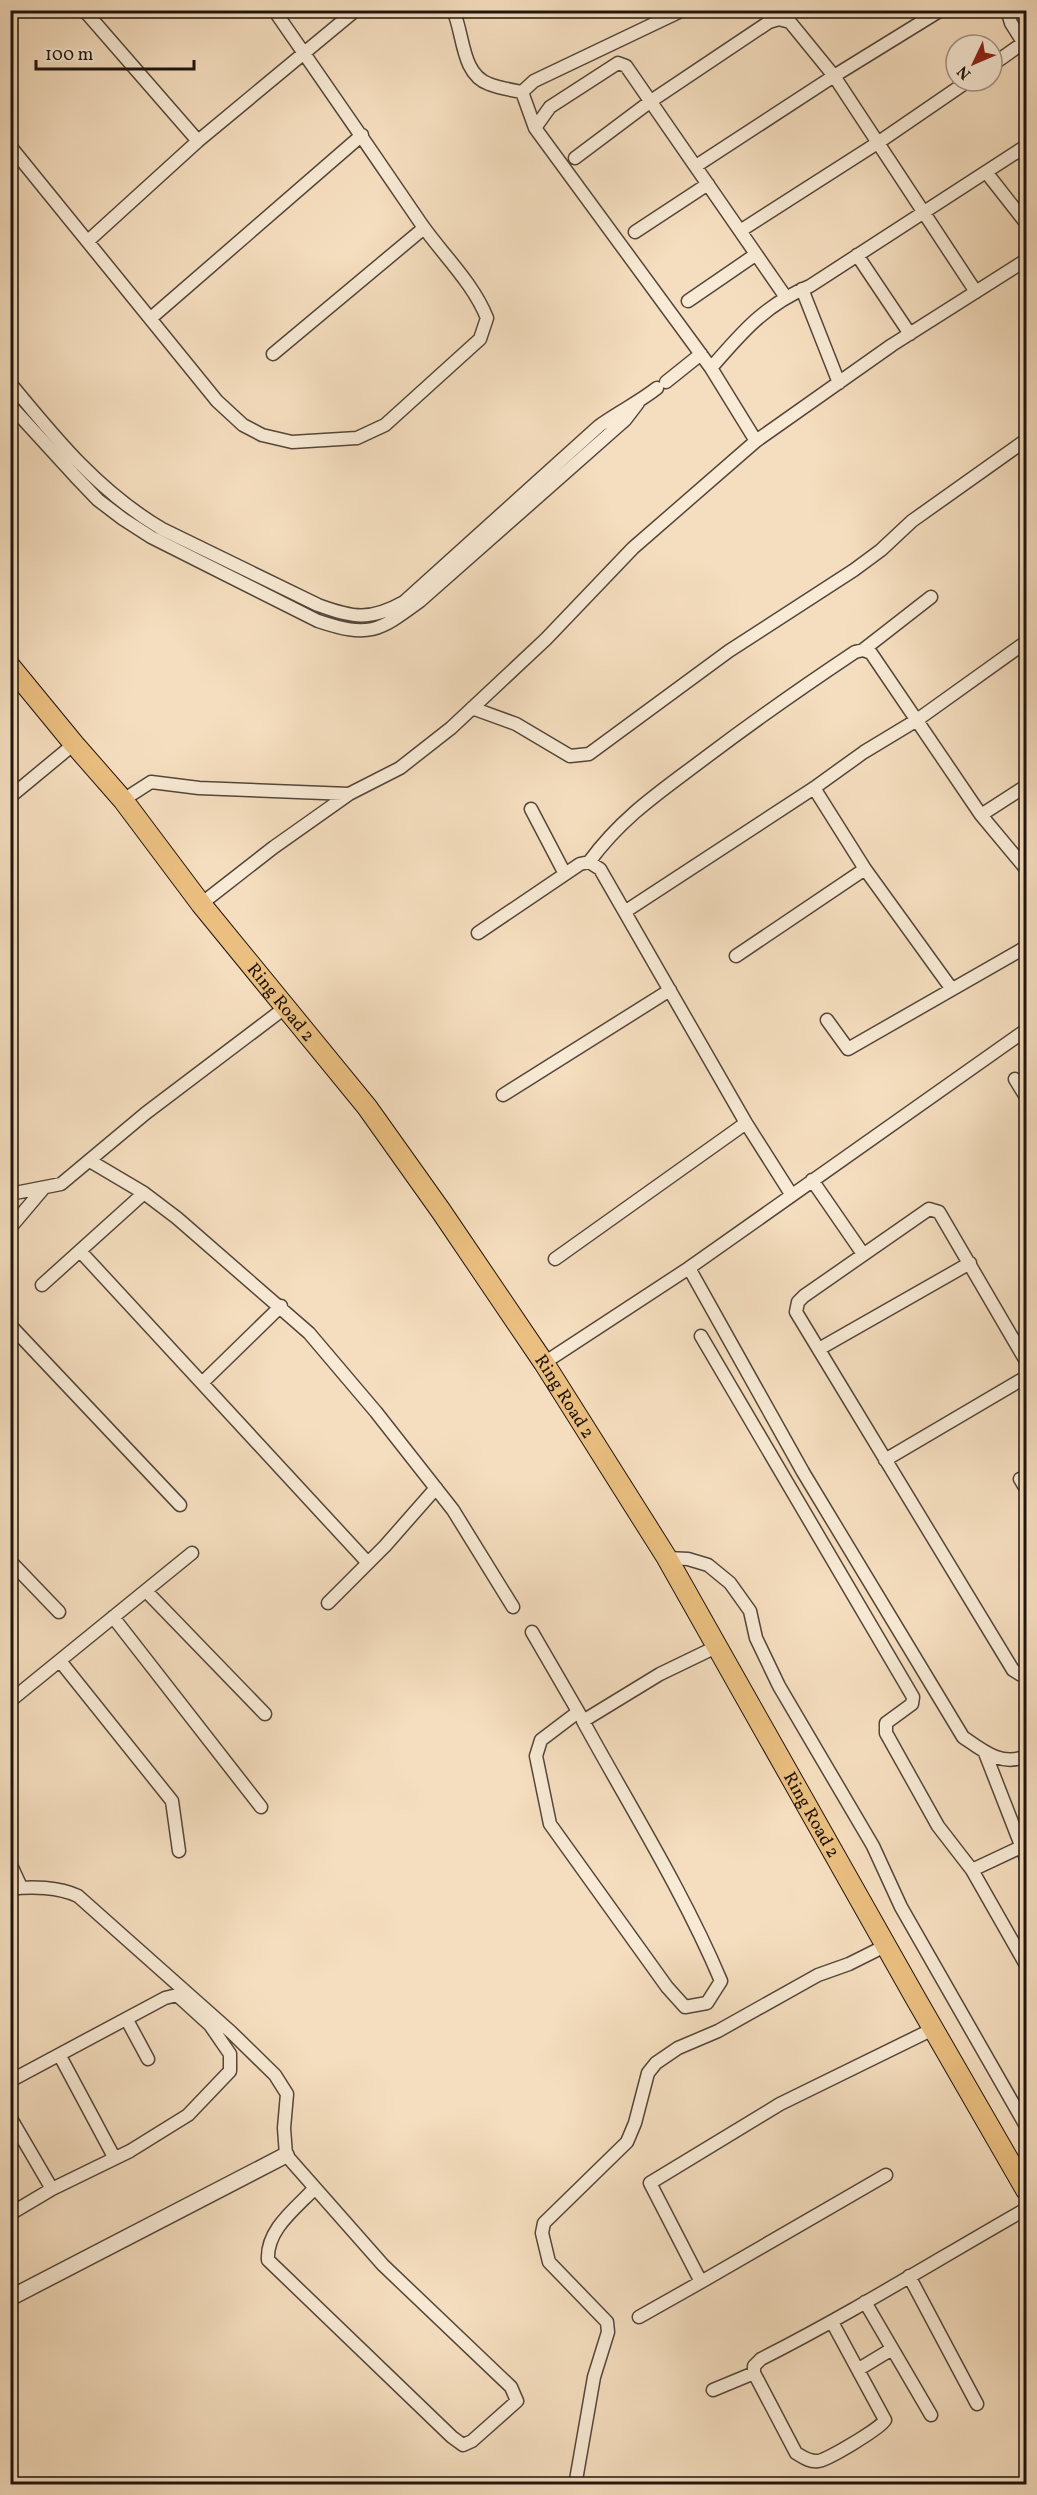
<svg xmlns="http://www.w3.org/2000/svg" width="1037" height="2495" font-family="Vollkorn,serif">
<style>
.lines{fill:none;stroke-linecap:round;stroke-linejoin:round}
.minor-casing{stroke:#54463a;stroke-width:15}
.tertiary-casing{stroke:#54463a;stroke-width:18}
.primary-casing{stroke:#1f140e;stroke-width:22}
.minor{stroke:#f8ead5;stroke-width:12}
.tertiary{stroke:#f8ead5;stroke-width:15}
.primary{stroke:#eabf80;stroke-width:20}
.labels{text-anchor:middle;stroke-width:6;stroke-linejoin:round;paint-order:stroke}
.street-label{font-size:18px;fill:#1f140e;stroke:#f8ead5}
</style>
<rect width="100%" height="100%" fill="#f5debf"/>
<filter id="stains"><feTurbulence type="fractalNoise" baseFrequency=".00333" numOctaves="4"/><feColorMatrix values="0 0 0 0 .2 0 0 0 0 .09 0 0 0 0 .02 0 0 0 .5 -.17"/></filter>
<radialGradient id="worn" r=".72"><stop offset=".6" stop-color="#630" stop-opacity="0"/><stop offset="1" stop-color="#630" stop-opacity=".3"/></radialGradient>
<g class="lines">
<defs>
<path id="minor" d="M84,10L198,141
M453,10C464,34 461,74 489,84C499,88 511,90 522,92
M683,10L534,81L522,92L535,128L711,368L756,441
M1007,10L1011,23L1026,47
M992,65L1023,43
M535,128L550,107L618,63L626,66L785,296
M10,146L217,401L243,425L262,435L292,442L357,438L385,425L480,339L487,318C473,283 444,256 422,225C373,153 324,82 274,10
M575,158L651,101L769,22L779,19L790,22L834,76L976,292
M696,166L834,76L941,10
M986,172L1026,223
M740,231L879,142L968,81
M635,232L708,184
M88,241L198,141L356,10
M857,255L910,334
M802,289L839,383
M688,301L755,255
M151,318L362,135
M273,354L424,228
M711,368C742,332 766,304 810,286L1026,146
M666,382L701,354
M10,383C56,439 98,491 162,529L318,605C353,618 370,621 404,602L599,426C618,412 638,403 657,388
M10,405L75,476L98,500L123,519L151,537L318,621C369,638 378,632 420,601L625,420L638,403
M863,650L931,597
M472,708L516,724L570,756L589,754L729,651L854,570L881,550L912,521L1026,440
M814,788L865,869L951,988
M10,797L74,744
M123,800L151,782L199,788L349,794
M531,809L565,874
M981,815L1026,786
M589,862C623,816 660,792 705,758C754,721 804,686 855,652L863,650L871,653L981,815L1026,869
M201,904L274,847L349,794L400,768L451,728L546,639L633,548L756,441L892,345L1026,260
M626,911L814,788L864,752L917,720L1026,642
M478,933L580,864L589,862L600,869L746,1123L791,1194
M736,956L865,869
M827,1020L848,1049L1026,947
M1015,1079L1026,1097
M503,1095L670,990
M90,1161L144,1193L177,1218L309,1333L376,1412L453,1510L513,1607
M812,1180L863,1254
M10,1194L61,1184L146,1113L286,1007
M10,1228L43,1189
M80,1251L368,1563
M555,1259L746,1123
M689,1268L803,1472L963,1737C983,1751 1002,1767 1026,1756
M42,1285L144,1193
M10,1325L180,1505
M701,1336L913,1697L912,1704L886,1723V1733L938,1826L972,1870L1021,1847
M819,1349L970,1263
M1026,1361L939,1212L929,1209L804,1296L798,1302L796,1312L1013,1670L1021,1675L1026,1674
M544,1363L689,1268L1026,1030
M202,1383L281,1306
M885,1460L1026,1377
M1020,1479L1026,1489
M667,1558L688,1559L708,1565L730,1583L750,1611L756,1638L779,1686L873,1846L901,1907L1026,2126
M10,1561L59,1612
M146,1591L265,1714
M328,1603L385,1546L436,1488
M113,1617L261,1807
M532,1632L583,1720
M60,1661L172,1801L179,1851
M10,1701L192,1553
M578,1712L541,1740L536,1756L550,1824L667,1987L685,2007L707,2003L721,1981C683,1891 630,1807 583,1721L660,1674L716,1647
M985,1753L1026,1858
M10,1863L21,1887
M972,1870L1026,1965
M10,1889C32,1886 59,1887 78,1896L231,2032L275,2075L287,2094L284,2128L286,2155L383,2265L511,2387L517,2401L472,2441L463,2445L452,2437L268,2260C266,2230 295,2209 315,2188
M127,2020L148,2059
M60,2056L114,2157
M10,2081L165,1998L177,1995L210,2025L230,2054V2071L188,2115L130,2151L52,2189L10,2214
M10,2117L52,2189
M909,2276L977,2404
M701,2282L886,2175
M865,2302L931,2415
M639,2317L701,2282L650,2183L780,2104L933,2029
M832,2322L885,2420C881,2428 826,2461 818,2461C809,2462 803,2457 796,2453L754,2373V2366L761,2359C852,2313 938,2259 1026,2209
M859,2369L892,2349
M713,2390L754,2373
M577,2484L576,2480L594,2377L608,2332L607,2322L549,2262L542,2233L544,2223L627,2142L635,2123L648,2073L656,2063L678,2048L718,2031L818,1975L849,1964L887,1945"/>
<path id="tertiary" d="M10,2298L286,2155"/>
<g id="primary">
<path id="s1" d="M10,666L74,744L123,800L201,904L367,1107L441,1211L544,1363L667,1558L916,1999L1026,2190"/>
</g>
</defs>
<!-- minor casing -->
<use href="#minor" class="minor-casing"/>
<!-- tertiary casing -->
<use href="#tertiary" class="tertiary-casing"/>
<!-- primary casing -->
<use href="#primary" class="primary-casing"/>
<!-- minor -->
<use href="#minor" class="minor"/>
<!-- tertiary -->
<use href="#tertiary" class="tertiary"/>
<!-- primary -->
<use href="#primary" class="primary"/>
</g>
<g class="labels">
<!-- street labels -->
<g class="street-label">
<text dy="6" stroke="none"><textPath href="#s1" startOffset="432">Ring Road 2</textPath></text>
<text dy="6" stroke="none"><textPath href="#s1" startOffset="918">Ring Road 2</textPath></text>
<text dy="6" stroke="none"><textPath href="#s1" startOffset="1404">Ring Road 2</textPath></text>
</g>
</g>
<!-- margin -->
<rect width="1037" height="2495" fill="none" stroke="#f5debf" stroke-width="36"/>
<rect x="12" y="12" width="1013" height="2471" fill="none" stroke="#1f140e" stroke-width="3"/>
<rect x="18" y="18" width="1001" height="2459" fill="none" stroke="#1f140e" stroke-width="1.5"/>
<!-- north arrow -->
<g transform="translate(974 63) rotate(226)"><circle r="28" fill="#f8ead5" stroke="#a19485" stroke-width="1.5"/>
<path d="M0-4.5L10 22L0 15L-10 22Z" fill="#8f2418"/>
<text y="-9" font-size="16" font-weight="bold" text-anchor="middle" fill="#1f140e">N</text>
</g>
<!-- scale -->
<path d="M36 60v9h158v-9" fill="none" stroke="#1f140e" stroke-width="3"/>
<text x="45" y="60" font-size="18" fill="#1f140e" stroke="#f8ead5" stroke-width="4.5" paint-order="stroke">100 m</text>
<rect width="100%" height="100%" filter="url(#stains)"/>
<rect width="100%" height="100%" fill="url(#worn)"/>
</svg>
